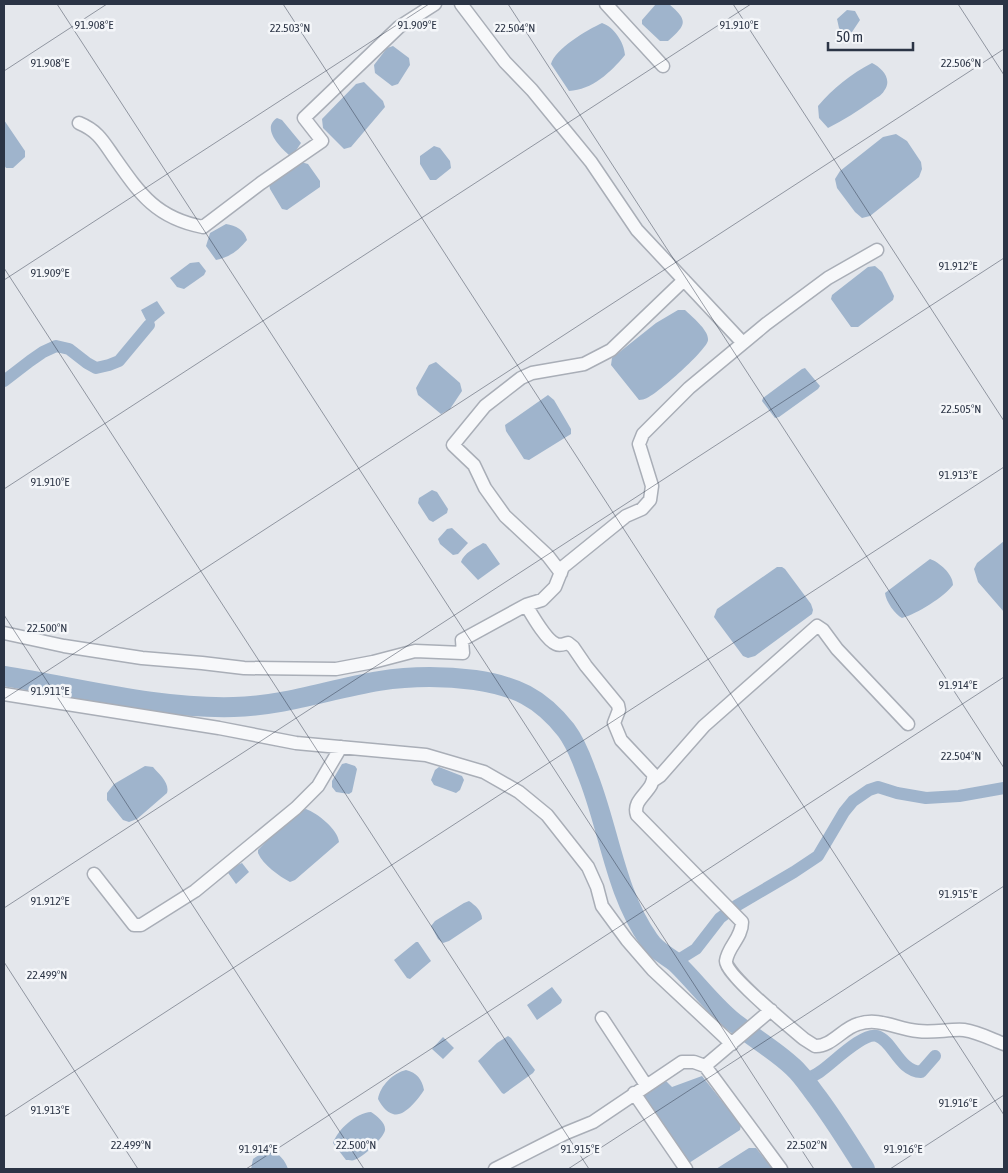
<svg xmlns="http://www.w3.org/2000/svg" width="1008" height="1173" font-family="'Asap Condensed',sans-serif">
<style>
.water{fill:#9fb4cc}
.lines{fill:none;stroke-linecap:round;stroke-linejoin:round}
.canal{stroke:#9fb4cc;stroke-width:12}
.river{stroke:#9fb4cc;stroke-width:20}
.minor-casing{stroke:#a9aeb7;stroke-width:15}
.minor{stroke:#f7f8fa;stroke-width:12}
.ticks{fill:none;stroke:#2b3445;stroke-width:1;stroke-opacity:0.45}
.ticks-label{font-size:12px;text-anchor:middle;fill:#2b3445;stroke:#f4f6f9;stroke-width:5;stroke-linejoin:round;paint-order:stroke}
</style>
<rect width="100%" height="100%" fill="#e4e7ec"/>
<!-- water -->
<path class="water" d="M656,4H669C689,21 686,25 668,41H660L642,24V20Z
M847,10L855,11L860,20L852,32L845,35L839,28L837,19Z
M602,23C614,27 624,42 625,55C611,72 592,90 569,91L551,64C555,49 587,30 602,23Z
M393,46L409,58L410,65L398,84L392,86L375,73L374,65L387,48Z
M872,63C882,68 893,79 884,91C882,95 876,98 872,101C858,111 844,120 828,128L819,118L818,106C833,88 851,74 872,63Z
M364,82L383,101L385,107L351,147L344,149L323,128L322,119L356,84Z
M277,118L282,120L301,143L295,152L289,155C280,147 261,128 277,118Z
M4,120L25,151V157L13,168H6L4,165Z
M896,134L907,141L921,162L922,169L919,177L870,216L862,218L855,212L837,188L835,179L840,171L883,137Z
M434,146L440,148L450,161L451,168L436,180H430L420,164V156Z
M301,162L308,164L320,181V187L287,210L282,209L270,189L269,184Z
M226,224C236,226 244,229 247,240C239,250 230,257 216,260L206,246L210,233Z
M199,262L206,271L204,275L184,289L177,287L170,278L190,263Z
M875,266L882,272L894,296L893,300L858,327H851L831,299L832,295L868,267Z
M157,301L165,313L153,323L146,320L141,310Z
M678,310H685C692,317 709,330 708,340C708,349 657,394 647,398C645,399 641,400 639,400L611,365L612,358L656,323Z
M436,362L460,383L462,391L450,409L441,414L418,395L416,388L429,365Z
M805,368L820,386L818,389L779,417L775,418L762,401L763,398L802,369Z
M548,395L554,400L571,429V434L529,460L524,459L506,431L505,425Z
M432,490L437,492L448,509L447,513L433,522L429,520L418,503L419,498Z
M452,528L468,543L458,554L453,555L440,544L438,539L447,529Z
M1004,541V612L978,582L974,569L977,563Z
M483,543L486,544L500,564L478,580L461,562C464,553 475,548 483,543Z
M930,559C939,562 953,574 953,585C944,597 917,614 902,618C895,614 886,602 885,593Z
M777,567H782L785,569L811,604L813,610L812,614L755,656L748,658L743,656L714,617L717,609Z
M346,763L355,766L357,769L352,792L349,794L336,792L332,787V781L342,764Z
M145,766L153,767C159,774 170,783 167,793L137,819L129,822L123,820L107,800V793L114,784Z
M439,767L462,776L464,780L460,790L456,793L434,785L431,780L435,770Z
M306,809C317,813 338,829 339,842L295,880L290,882C279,876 263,865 258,853V850L275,832L302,810Z
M242,863L249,872L236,884L226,870Z
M469,901C475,905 482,911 482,919L449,941L443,943L438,939L431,926L435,921L464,903Z
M416,942H418L431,961L410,979L407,978L394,960Z
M552,987L562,1000L561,1003L537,1020L527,1005Z
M508,1036L511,1038L535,1070L533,1073L504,1094L502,1093L478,1061L497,1043Z
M443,1037L454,1048L443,1059L432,1049Z
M406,1070C417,1073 422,1079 424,1090C419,1098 404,1118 393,1114C386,1112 381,1105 378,1099C380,1086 393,1073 406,1070Z
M702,1076L741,1125L740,1130L689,1163L642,1098V1095L664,1079L672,1087Z
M371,1112C377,1116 386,1123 385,1130C384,1138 361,1159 354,1160C353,1161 347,1160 346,1160L333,1143C338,1129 356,1113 371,1112Z
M749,1148H756L773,1169H716Z
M271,1150C280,1155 285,1160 288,1169H251L253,1159L265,1151Z"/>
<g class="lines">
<!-- canal -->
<path class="canal" d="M4,381L30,361L43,352L56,346L69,349L87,363L96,368L109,365L119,361L149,325
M675,962L696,949L720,918L736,906L794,872L818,856L844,812L853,801L869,790L878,787L897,793L926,798L959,796L1004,788
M804,1080C810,1077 816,1075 821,1071C833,1063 863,1032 877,1036C893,1041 899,1071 921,1072L935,1056"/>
<!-- river -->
<path class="river" d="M4,676C80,688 156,709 234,707C284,706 330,689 379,681C411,676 443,676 475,680C515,686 540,697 566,730C575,742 581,757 586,771C609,826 614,891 649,940C655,950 666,955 675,962C694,980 710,1002 730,1019C750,1036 774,1049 793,1067C803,1076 810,1088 818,1098C835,1121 850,1145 865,1169"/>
<defs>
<path id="minor" d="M461,4L505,62L532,90L591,162L637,230L742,342
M606,4L663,66
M79,123C98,131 103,141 114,157C140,194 156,218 203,227L261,183L322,141L304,118L399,27L435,4
M561,573L548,556L505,516L485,488L474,465L453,445L485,406L521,378L532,373L584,364L611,350L684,280
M526,605L542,600L555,587L563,567L626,516L642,509L650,500L652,486L639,444L643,434L689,388L766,324L828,278L877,250
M4,633L64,646L142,658L202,663L244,668L336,669L373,662L415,651L463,653L462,640L526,605C532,615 546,640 556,644C560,646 564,644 568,643L573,647L586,666L618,705L619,710L614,723L621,740L653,774C656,791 631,798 637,815L742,922C742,938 728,946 726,961C725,974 791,1028 804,1039L815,1046C831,1047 843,1028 858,1024C879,1017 897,1029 918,1031C934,1033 949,1029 964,1030C978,1032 991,1039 1004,1044
M4,694L219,728L296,743L426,755L484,772L519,792L547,815L588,867L597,887L602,906L627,940L653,970L732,1044
M654,780L660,776L704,726L817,626L823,630L837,649L908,724
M94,874L134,925H141L195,891L296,808L318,786L341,747
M602,1018L646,1085
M705,1066L781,1169
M634,1093L686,1169
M495,1169L566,1133L593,1122L682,1062H694L705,1066L771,1010"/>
</defs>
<!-- minor casing -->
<use href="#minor" class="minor-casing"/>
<!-- minor -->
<use href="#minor" class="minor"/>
</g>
<!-- ticks -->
<path class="ticks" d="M57,4L814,1169M283,4L1004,1115M508,4L1004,768M733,4L1004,421M958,4L1004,75M4,71L107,4M4,268L589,1169M4,280L429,4M4,489L751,4M4,615L364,1169M4,699L1004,49M4,908L1004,258M4,962L138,1169M4,1117L1004,467M246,1169L1004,677M568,1169L1004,886M890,1169L1004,1095"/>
<g class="ticks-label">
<text x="94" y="29">91.908°E</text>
<text x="417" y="29">91.909°E</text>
<text x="739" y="29">91.910°E</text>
<text x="290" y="32">22.503°N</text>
<text x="515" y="32">22.504°N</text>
<text x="961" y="67">22.506°N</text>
<text x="50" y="67">91.908°E</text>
<text x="958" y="270">91.912°E</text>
<text x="50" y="277">91.909°E</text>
<text x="961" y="413">22.505°N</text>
<text x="958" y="479">91.913°E</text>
<text x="50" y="486">91.910°E</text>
<text x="47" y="632">22.500°N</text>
<text x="958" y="689">91.914°E</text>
<text x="50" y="695">91.911°E</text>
<text x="961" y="760">22.504°N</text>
<text x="958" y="898">91.915°E</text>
<text x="50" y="905">91.912°E</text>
<text x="47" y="979">22.499°N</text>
<text x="958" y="1107">91.916°E</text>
<text x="50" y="1114">91.913°E</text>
<text x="131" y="1149">22.499°N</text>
<text x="356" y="1149">22.500°N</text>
<text x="807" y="1149">22.502°N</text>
<text x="258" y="1153">91.914°E</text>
<text x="580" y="1153">91.915°E</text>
<text x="903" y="1153">91.916°E</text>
</g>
<!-- border -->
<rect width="1008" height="1173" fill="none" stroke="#2b3445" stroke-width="10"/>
<!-- scale -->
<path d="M828 42v8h85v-8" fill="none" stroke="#2b3445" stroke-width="2.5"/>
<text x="836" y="42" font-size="15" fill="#2b3445" stroke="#f4f6f9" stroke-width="4" paint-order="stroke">50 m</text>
</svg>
